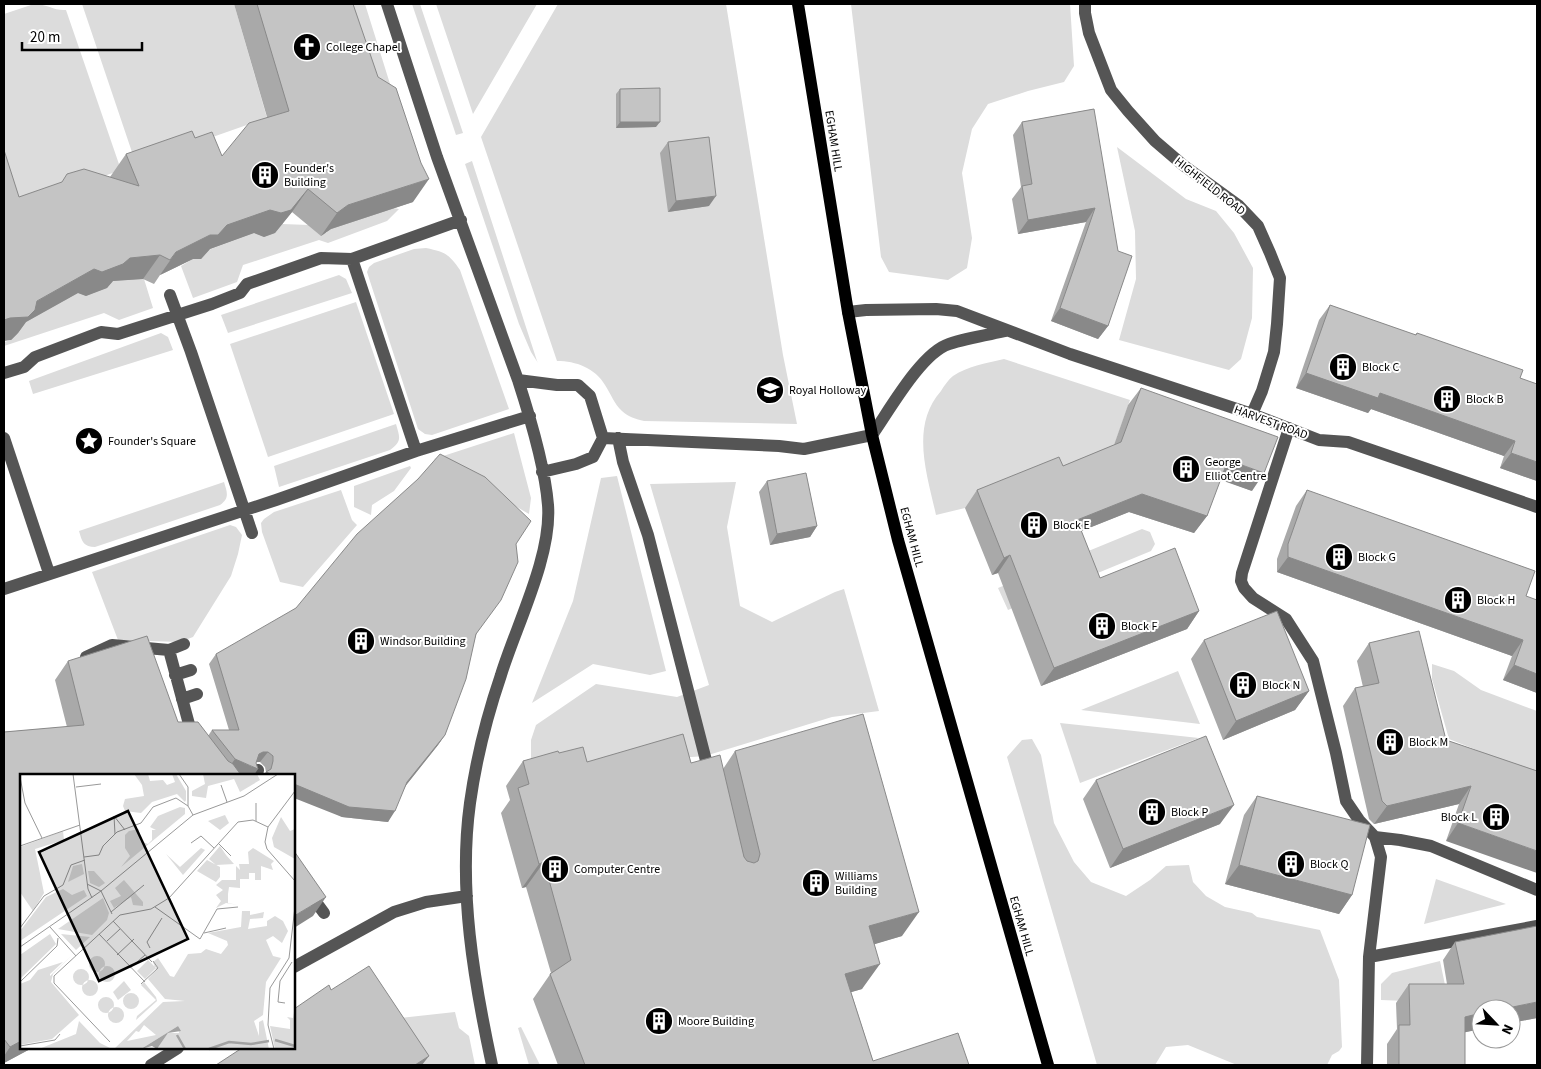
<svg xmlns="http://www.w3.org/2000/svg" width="1541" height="1069" font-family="'Source Sans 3',sans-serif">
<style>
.green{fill:#dcdcdc}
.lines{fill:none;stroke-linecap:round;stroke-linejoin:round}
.minor{stroke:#555;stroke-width:12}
.major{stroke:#000;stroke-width:12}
.wall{fill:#a9a9a9}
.shaded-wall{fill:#898989}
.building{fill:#c4c4c4;stroke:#898989}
.labels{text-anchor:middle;stroke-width:4;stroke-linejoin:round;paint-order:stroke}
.poi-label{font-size:12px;fill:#000;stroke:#fff;text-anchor:start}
.street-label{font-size:12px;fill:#000;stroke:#fff}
.inset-river{fill:none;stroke:#a3a3a3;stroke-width:2.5}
.inset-road{fill:none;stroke:#999;stroke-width:1}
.view{fill:#000;fill-opacity:0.15;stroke:#000;stroke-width:2.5}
.inset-edge{fill:none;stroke:#000;stroke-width:2.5}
</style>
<rect width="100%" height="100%" fill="#fff"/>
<!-- green -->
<path class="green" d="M34,4C48,4 54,11 66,10L121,170L4,212V14Z
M82,4H234L267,118L136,164Z
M327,4H365L411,151Z
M412,4H420L463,133L456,135Z
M436,4H537L473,114Z
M558,4H726L783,355L797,424L644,421C636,419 628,417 622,411C614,404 611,394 605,385C595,368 576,361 557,361L481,137Z
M851,4H1070L1074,66L1064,82L1028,91L988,104L972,129L962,173L972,238L967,268L948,280L889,272L881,257Z
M1117,147L1186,199L1216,211L1234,233L1253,268L1252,318L1241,359L1229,370L1119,340L1136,279L1135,231Z
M472,161L537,361L538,363L531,352L519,324L465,164Z
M393,208L399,209L387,221L328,243L319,240L243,265L237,282L193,298L181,266L208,250L254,233L264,237L275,233L282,224L309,225L326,233L333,227Z
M426,248C445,252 449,254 460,270L509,409L432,435L425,434L418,429L367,272L369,267L374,263L414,249Z
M339,275L346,279L352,293L228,333L221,315Z
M144,279L153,308L119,320L104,313L4,346V342L11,340L20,325L78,293L86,296L107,288L113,281Z
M356,302L394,414L268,457L230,344Z
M161,333L168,337L173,350L33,394L29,381Z
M1004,359L1130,400L1109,460L965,508L936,515C927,474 910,426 941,391C944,386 948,380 953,376C968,366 987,363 1004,359Z
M396,424C400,438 402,441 390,450L279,487L274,466Z
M514,433L531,498L529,514L434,459Z
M410,466L411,468L394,491L372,505L371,515L354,507V486Z
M617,476L666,671L650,675L593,664L532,703L573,601L601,478Z
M224,482C227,492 230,498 220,505L95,547C84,547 82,542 79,531Z
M736,482L727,527L740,606L772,622L835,592L844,589L879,711L832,717L705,756L666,759L531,778V740L536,725L596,684L677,697L709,685L650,484Z
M341,490L352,520L357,525L303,587L280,582L262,532L261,523L264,519L274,512Z
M230,525L236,527L242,535L238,554L231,576L193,637L180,642L118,640L92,572Z
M1142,529L1150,532L1155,544L1151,551L1008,610L998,588Z
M1432,664L1454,671L1481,690L1537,711V774L1449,739L1432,679Z
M1178,671L1200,724L1081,710Z
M1060,723L1199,738L1080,783Z
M1032,739L1041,755L1054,823L1074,862L1091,882L1126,896L1150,880L1166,866L1189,865L1193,882L1206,896L1225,907L1252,913L1257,917L1320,930L1339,980L1342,1047L1339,1051L1332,1055L1327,1065H1237L1188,1045L1166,1047L1155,1065H1097L1007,757L1022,740Z
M1436,879L1506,904L1424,924Z
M1440,961L1455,1033L1433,1002L1381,1000V984L1392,973Z
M455,1012L459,1028L469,1036L475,1065H419L391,1019Z
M521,1027L540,1065H529L518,1028Z"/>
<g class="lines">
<!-- minor -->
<path class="minor" d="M387,4L437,157L518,380C530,417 545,466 548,505C552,556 516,626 501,675C487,716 476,760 470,803C458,890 474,981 492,1065
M1085,4V13L1089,33L1111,90L1128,111L1155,141L1183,165L1238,205L1258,226L1270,253L1280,278L1277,324L1274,352L1262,391L1252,414
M352,259L416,451
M170,295L191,352L252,533
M848,312L866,310L936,309L957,311L1070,354L1252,414L1319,440L1348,442L1537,507
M4,373L24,367L35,357L101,332L118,334L212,304L240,293L247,284L321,258L352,259L461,220
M518,380L557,385H578L590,396L603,438L593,457L576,464L542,472
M1289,428L1242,573L1241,581L1244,588L1253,598L1286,619L1313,661L1336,753L1346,801L1359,820L1375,837L1381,857L1369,957L1367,1065
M4,438L49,573
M603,438L779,446L804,449L872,435C889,411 921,353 949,344C967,338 987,335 1006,331
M618,438L623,462L648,535L710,776
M4,589L276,500L416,451L530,416
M169,650L184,644
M86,657L112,645L169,650L193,739
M175,675L191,670
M182,699L197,694
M257,775L258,770
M1375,837L1400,840L1431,846L1537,890
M294,872L324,913
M1369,957L1537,926
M294,967L394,912L426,902L467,896
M151,1065L178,1048"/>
<!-- major -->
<path class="major" d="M798,4L848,312L872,435L898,540L1048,1065"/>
</g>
<!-- wall -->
<path class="wall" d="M234,4H353L413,202L331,229L321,236L292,212L275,233L264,237L254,233L210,249L201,259H193L160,275L154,284L143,279L113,281L107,288L86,296L78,293L26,322L18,333L11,340L19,197L110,177L126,154L195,138L222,156L267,117Z
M620,89L656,127L616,128V94Z
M1094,109L1108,326L1098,339L1051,321L1086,222L1018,234L1012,199L1021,187L1013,135L1022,122Z
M668,142L709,206L668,212L660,153Z
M1330,305L1415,335L1417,333L1520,378L1537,481L1500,468L1504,456L1371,409L1368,413L1296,388L1319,320Z
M1141,388L1252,491L1220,479L1207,516L1194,533L1129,512L1081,531L1100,578L1199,611L1187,629L1041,686L998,573L992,575L965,508L977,490L1063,466L1114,445L1128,405Z
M767,481L817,526L810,537L770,545L759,492Z
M1307,490L1526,596L1537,693L1503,680L1512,656L1277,572V559L1296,506Z
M516,544L476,635L445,735L438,745L406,785L388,822L342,817L264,775L266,772L265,767L260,762L21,775V1048H32L4,1063V732L67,727L55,680L68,661L178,722L208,736L212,730H229L209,664L216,654Z
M1204,640L1309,691L1295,710L1223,740L1191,659Z
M1369,643L1446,740L1537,771L1446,841L1459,804L1374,824L1369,819L1343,706L1355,688L1363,687L1357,661Z
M735,751L902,936L874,944L862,989L851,992L873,1061L969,1065H558L533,999L551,973L526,887L522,888L501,813L510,800L506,786L523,761L559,753L587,762L691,763L723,769Z
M1096,780L1220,824L1110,868L1083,799Z
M1257,796L1352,895L1339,914L1225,884L1244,815Z
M1455,942L1537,1018L1511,1023V1009H1481V1029L1465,1032V1065H1387V1044L1397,1029L1396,1003L1409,984H1447L1443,960Z"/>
<!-- shaded-wall -->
<path class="shaded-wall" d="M620,122H660L656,127L616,128Z
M429,179L413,202L331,229L321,236L337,213L348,205Z
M308,189L292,212L275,233L264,237L254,233L210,249L201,259H193L160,275L176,252L210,235L227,225Z
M716,196L709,206L668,212L676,201Z
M1095,208L1086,222L1018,234L1028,220Z
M160,255L143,279L113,281L107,288L86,296L78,293L26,322L18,333L11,340L4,341V320L94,269L130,258Z
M1060,308L1108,326L1098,339L1051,321Z
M1306,373L1380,393L1515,441L1504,456L1371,409L1368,413L1296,388Z
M1511,453L1537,462V481L1500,468Z
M1228,460L1264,473L1252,491L1215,478Z
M1142,494L1207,516L1194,533L1129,512L1064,538L1077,520Z
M817,526L810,537L770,545L777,534Z
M1010,555L998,573L992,575L1004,558Z
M1288,557L1523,640L1512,656L1277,572Z
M1199,611L1187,629L1041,686L1054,668Z
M1514,665L1537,674V693L1503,680Z
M1309,691L1295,710L1223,740L1236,721Z
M445,735L438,745L400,793L407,782Z
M263,752H268L260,762H256L259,754Z
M235,759L258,769L254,775H240L227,770Z
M266,772L273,775H264Z
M294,784L395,811L388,822L342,817L294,798Z
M1471,786L1459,804L1374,824L1387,806Z
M1234,805L1220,824L1110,868L1123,849Z
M1458,823L1537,851V873L1446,841Z
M544,862L526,887L522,888L539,864Z
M1239,865L1352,895L1339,914L1225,884Z
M326,897L313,916L294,928V916Z
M919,912L902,936L852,951L869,926Z
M880,964L862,989L828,999L845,974Z
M1537,1002V1018L1511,1023V1009H1503Z
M1481,1013V1029L1452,1035L1465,1017Z
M21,1041V1048H32L4,1063V1056L10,1047Z
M429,1056L422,1065H415Z"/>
<!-- building -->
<path class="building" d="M257,4H353L378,77L396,88L421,163L429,179L348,205L337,213L308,189L291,210L281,213L270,210L227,225L218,235H210L176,252L170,260L160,255L130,258L123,264L102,272L94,269L37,301L35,310L28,317L10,318L4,320V150L19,197L62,182L67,174L84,169L139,186L126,154L192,131L195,138L212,132L222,156L249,123L289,111Z
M660,88V122H620V89Z
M1094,109L1118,251L1132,256L1108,326L1060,308L1095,208L1028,220L1022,186L1032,184L1022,122Z
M709,137L716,196L676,201L668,142Z
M1330,305L1416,335L1417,333L1523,370L1520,378L1537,384V462L1511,453L1515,441L1380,393L1378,398L1306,373Z
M1141,388L1278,437L1264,473L1228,460L1207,516L1142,494L1077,520L1100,578L1175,548L1199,611L1054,668L1010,555L1004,558L977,490L1059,457L1063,466L1121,442Z
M440,454L485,477L531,521L516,544L518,562L501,600L476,634L466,679L445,735L407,782L395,811L349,807L294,784V775H273L266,772L271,769L273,761V756L268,752H263L259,754L256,763L258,769L235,759L212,730H239L216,654L296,608L357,534L418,479Z
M806,473L817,526L777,534L767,481Z
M1307,490L1535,571L1526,596L1537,600V674L1514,665L1523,640L1288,557V544Z
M1277,611L1309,691L1236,721L1204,640Z
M1419,631L1446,740L1537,771V851L1458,823L1471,786L1387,806L1382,801L1355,688L1379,683L1369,643Z
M147,636L178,722H198L228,761L233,764L241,775H21V1041L10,1047L4,1039V732L84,725L68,661Z
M863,714L919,912L869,926L880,964L845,974L873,1061L958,1033L969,1065H585L550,974L571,960L544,862L539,864L518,788L529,784L523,761L558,751L559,753L583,747L587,762L683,734L691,763L720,755L744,857L747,861L754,863L758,861L760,854L735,751Z
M1206,736L1234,805L1123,849L1096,780Z
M1257,796L1370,825L1352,895L1239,865Z
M294,851L326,897L294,916Z
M1537,926V1002L1503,1009H1481V1013L1465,1017V1065H1399V1025H1410L1409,984H1464L1455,942Z
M369,966L429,1056L415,1065H216L242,1048H294V1009L329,985L331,990Z"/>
<!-- icons -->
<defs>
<symbol id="church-disc" viewBox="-11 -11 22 22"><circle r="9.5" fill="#000" stroke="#fff"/><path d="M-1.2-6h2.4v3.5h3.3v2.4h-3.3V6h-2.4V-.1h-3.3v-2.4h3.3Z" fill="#fff"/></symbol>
<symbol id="building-disc" viewBox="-11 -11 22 22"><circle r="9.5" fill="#000" stroke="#fff"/><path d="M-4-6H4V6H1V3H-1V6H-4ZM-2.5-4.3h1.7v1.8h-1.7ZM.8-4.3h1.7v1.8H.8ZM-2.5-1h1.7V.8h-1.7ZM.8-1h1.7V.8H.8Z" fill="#fff"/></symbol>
<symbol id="university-disc" viewBox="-11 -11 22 22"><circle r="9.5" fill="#000" stroke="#fff"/><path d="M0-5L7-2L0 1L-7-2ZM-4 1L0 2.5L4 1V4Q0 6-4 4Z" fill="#fff"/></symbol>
<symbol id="sight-disc" viewBox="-11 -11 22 22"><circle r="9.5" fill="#000" stroke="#fff"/><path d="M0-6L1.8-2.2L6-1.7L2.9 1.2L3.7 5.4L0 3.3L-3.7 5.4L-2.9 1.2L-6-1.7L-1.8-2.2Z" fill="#fff"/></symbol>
</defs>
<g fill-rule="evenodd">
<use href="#church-disc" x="291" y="31" width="32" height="32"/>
<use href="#building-disc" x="249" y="159" width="32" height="32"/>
<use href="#building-disc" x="1327" y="351" width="32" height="32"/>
<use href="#university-disc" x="754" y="374" width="32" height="32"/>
<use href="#building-disc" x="1431" y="383" width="32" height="32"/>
<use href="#sight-disc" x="73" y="425" width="32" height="32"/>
<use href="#building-disc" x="1170" y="453" width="32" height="32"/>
<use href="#building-disc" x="1018" y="509" width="32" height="32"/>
<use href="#building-disc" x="1323" y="541" width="32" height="32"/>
<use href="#building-disc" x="1442" y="584" width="32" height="32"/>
<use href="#building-disc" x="1086" y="610" width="32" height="32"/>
<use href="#building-disc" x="345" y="625" width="32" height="32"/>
<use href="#building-disc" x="1227" y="669" width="32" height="32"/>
<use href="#building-disc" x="1374" y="726" width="32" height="32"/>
<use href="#building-disc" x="1136" y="796" width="32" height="32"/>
<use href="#building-disc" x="1480" y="801" width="32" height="32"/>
<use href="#building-disc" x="1275" y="848" width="32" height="32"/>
<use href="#building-disc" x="539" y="853" width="32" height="32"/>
<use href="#building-disc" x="800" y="867" width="32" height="32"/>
<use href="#building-disc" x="643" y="1005" width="32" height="32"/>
</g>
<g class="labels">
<!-- poi labels -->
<g class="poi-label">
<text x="326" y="51">College Chapel</text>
<text x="284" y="172">Founder's<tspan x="284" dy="14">Building</tspan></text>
<text x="1362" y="371">Block C</text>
<text x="789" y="394">Royal Holloway</text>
<text x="1466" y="403">Block B</text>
<text x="108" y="445">Founder's Square</text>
<text x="1205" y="466">George<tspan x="1205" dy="14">Elliot Centre</tspan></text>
<text x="1053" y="529">Block E</text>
<text x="1358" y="561">Block G</text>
<text x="1477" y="604">Block H</text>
<text x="1121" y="630">Block F</text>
<text x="380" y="645">Windsor Building</text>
<text x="1262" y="689">Block N</text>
<text x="1409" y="746">Block M</text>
<text x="1171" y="816">Block P</text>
<text x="1477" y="821" text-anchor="end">Block L</text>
<text x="1310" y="868">Block Q</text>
<text x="574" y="873">Computer Centre</text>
<text x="835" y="880">Williams<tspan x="835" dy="14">Building</tspan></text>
<text x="678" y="1025">Moore Building</text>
</g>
<!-- street labels -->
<g class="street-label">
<text transform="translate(834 141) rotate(81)" y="4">EGHAM HILL</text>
<text transform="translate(1210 186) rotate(38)" y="4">HIGHFIELD ROAD</text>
<text transform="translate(1271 422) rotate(20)" y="4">HARVEST ROAD</text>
<text transform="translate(912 537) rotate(75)" y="4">EGHAM HILL</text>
<text transform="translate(1022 926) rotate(74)" y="4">EGHAM HILL</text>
</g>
</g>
<!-- overview -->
<g transform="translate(20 774)">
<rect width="275" height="275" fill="#fff"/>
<path d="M114,0H128L130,7L143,6L147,11L155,8L152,0H156L166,17V26L165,28L157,20L132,28L121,39L105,37L103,32L105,25L124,22L122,11ZM183,0H237L240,6L220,18L214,5L188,12L186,24L172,22V17L185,10ZM160,33L165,34V40L101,93L110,82L105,74V61L109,57L119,55L120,67L128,70L132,66V56H136L130,53L138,42ZM205,41L209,49L200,56L188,47ZM261,43L270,57L275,55V85L254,73L252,64ZM43,57L44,66L15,75L24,119L13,137L0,118V73ZM200,72L206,81L214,90L196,91L189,85ZM181,74L185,76L163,101L146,80L160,93ZM233,74L254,87L251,90L253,96L241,92V106H235V99H229V105H220V114L209,113L208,120V129L218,131L206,129L196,134L201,127L196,121L203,116L196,111L202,106H216V92L220,96L219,90H229L228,78ZM187,86L200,93V103L196,108L177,97ZM62,90L64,100L48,108L53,92ZM68,97H74L85,109L79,113L70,109ZM104,106L123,128V132L113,131L111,123L94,134L90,127L101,122L95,114ZM43,115L52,121L64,116L67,122L0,167V157L26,123ZM83,124L89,139L87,146L72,161L38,155ZM222,137H230V141L244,138L243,144L230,145L228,155L247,152V147L255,142L263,147L268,157L262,169L253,162L246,166L253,182L261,184L246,208L243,241L234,247L239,262V248L243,246L249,275H137L148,259H159L158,252L121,275H94L143,228L165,227L145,225L128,205L136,196L133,188L138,184L150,202L154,203L168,180L181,179L186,175L201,180L208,171L207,167L188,159L221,153ZM124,251L136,261L107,267L116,257L119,258ZM30,160L36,170L0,205V181ZM41,160L70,163L56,176ZM69 190a8 8 0 1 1 16 0a8 8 0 1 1-16 0ZM51,182L33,200L31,208L59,241L32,265L0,271V210L10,206L18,196L39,219L18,196L43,188L30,200V202ZM128,186L136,194L125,205L117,197ZM79 200a8 8 0 1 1 16 0a8 8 0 1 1-16 0ZM53 203a8 8 0 1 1 16 0a8 8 0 1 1-16 0ZM62 214a8 8 0 1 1 16 0a8 8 0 1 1-16 0ZM104,207L111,216L98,226L93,218ZM124,208L136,223L137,227L116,246L117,242L136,226L121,211ZM103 227a8 8 0 1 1 16 0a8 8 0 1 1-16 0ZM78 231a8 8 0 1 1 16 0a8 8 0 1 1-16 0ZM88 241a8 8 0 1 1 16 0a8 8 0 1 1-16 0ZM274,238L275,275H255L250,252L270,255V246L267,243L273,244ZM59,247L80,269L92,275H19L56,260Z" fill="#dcdcdc" fill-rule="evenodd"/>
<path d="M158,252L161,257L148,259L137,275L132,272L121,275Z" fill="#a3a3a3"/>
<path class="inset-river" d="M157,261L165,275M255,266L275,272M189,275L209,268L231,270L249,267"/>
<path class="inset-road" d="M53,0L68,115L72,124M159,0L168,13V32L173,41M0,3L5,29L22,64M201,11L207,28M56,13L81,10M275,17L248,53L245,68L247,75L275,107M236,47V29M95,60L94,42L105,56M171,69L181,62L194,74M198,69L211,82M0,72L60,51M64,83L79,81L83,72L97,58L121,49L133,33L156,24L168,32M67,110L81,117L92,140M135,133L180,165L197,135L218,133M91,138L124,111M93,147L132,188M30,153L56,182M0,154L24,122L43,111L51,91L65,86M184,159L206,154M79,160L125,208M87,167L100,155M0,173L81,117L173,41L224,22L258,0M130,174L127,168L142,144M97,181L114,165M110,194L125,181M0,208L37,172L38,164M121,210L138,194L133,187M265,229L258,228L260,207L272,188M90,268L34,209V202L100,141L131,135L149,124L218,48L233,46L248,53M0,272L35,266L40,260M254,275L248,251L250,214L269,184L275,133"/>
<path class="view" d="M108,37L168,165L79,207L19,78Z"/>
<rect width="275" height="275" class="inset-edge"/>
</g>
<!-- border -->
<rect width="1541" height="1069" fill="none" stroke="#000000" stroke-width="10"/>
<!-- north arrow -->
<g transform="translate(1496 1024) rotate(115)"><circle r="24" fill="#ffffff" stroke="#999999"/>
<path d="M0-4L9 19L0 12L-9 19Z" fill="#000000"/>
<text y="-8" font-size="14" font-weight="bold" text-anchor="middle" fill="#000000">N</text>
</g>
<!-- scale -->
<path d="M22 42v8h120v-8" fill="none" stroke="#000000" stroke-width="2.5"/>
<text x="30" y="42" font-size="15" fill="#000000" stroke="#ffffff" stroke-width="4" paint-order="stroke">20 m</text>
</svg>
